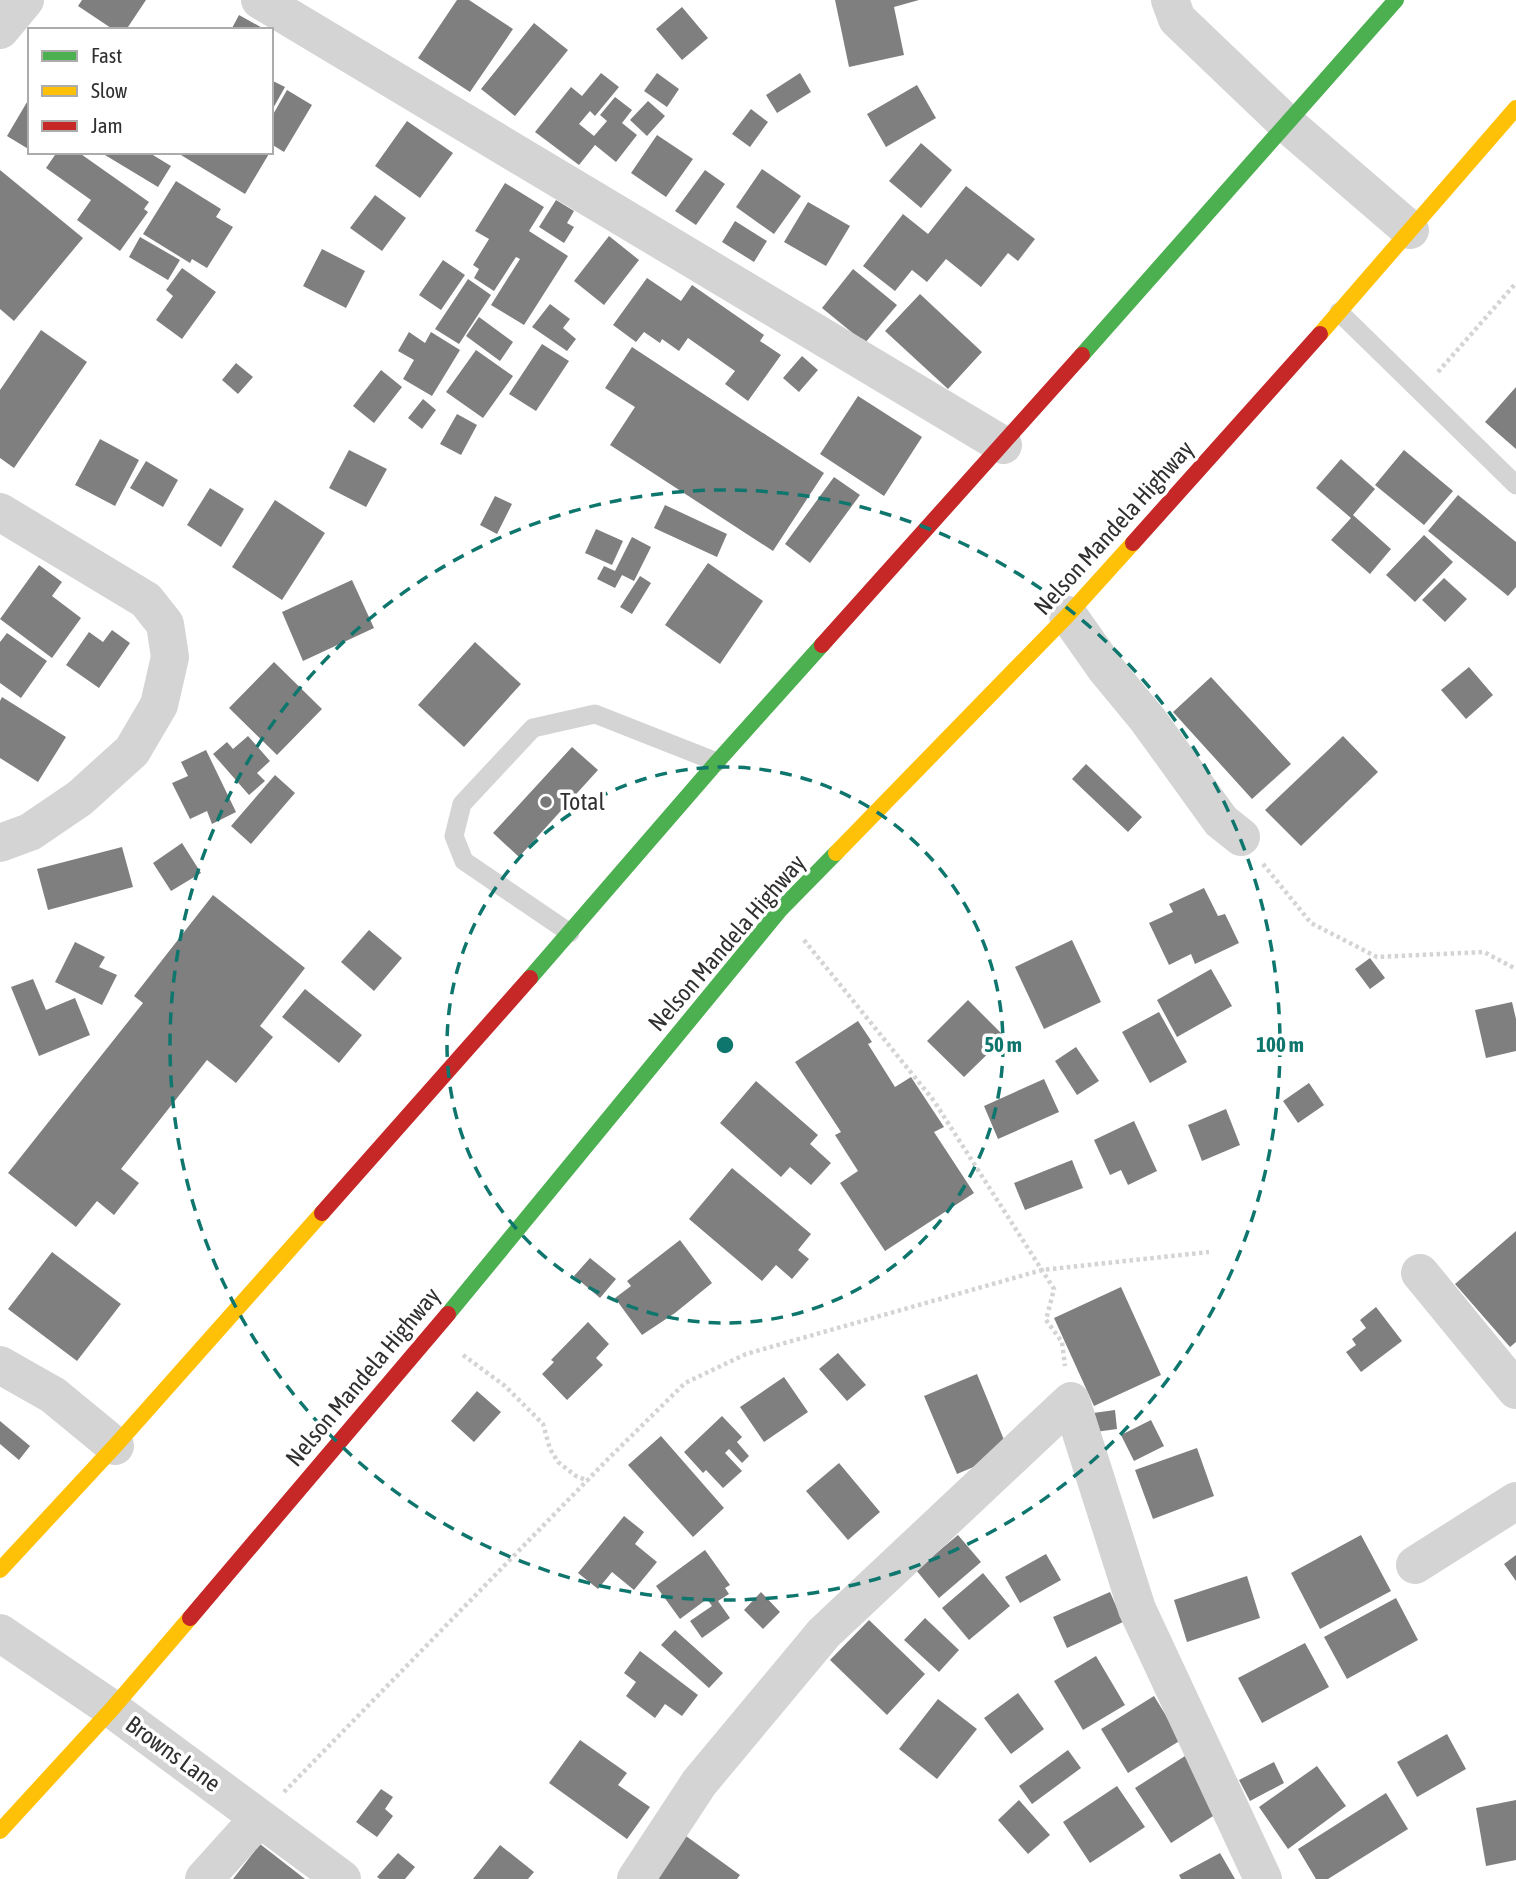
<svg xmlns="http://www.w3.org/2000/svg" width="1516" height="1879" font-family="'Asap Condensed',sans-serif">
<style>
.building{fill:#7f7f7f}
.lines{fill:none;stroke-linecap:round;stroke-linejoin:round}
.path{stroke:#d4d4d4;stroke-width:4.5;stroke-dasharray:3.5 3.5;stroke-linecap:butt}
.lane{stroke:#d4d4d4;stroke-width:19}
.street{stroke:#d4d4d4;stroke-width:38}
.fast{stroke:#4caf50;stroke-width:16}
.slow{stroke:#ffc107;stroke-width:16}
.jam{stroke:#c62828;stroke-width:16}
.ring{fill:none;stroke:#0f766e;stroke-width:3.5;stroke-dasharray:12 9}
.poi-dot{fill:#787878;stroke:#fff;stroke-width:2.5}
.labels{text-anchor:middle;stroke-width:7;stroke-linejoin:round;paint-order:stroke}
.street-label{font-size:24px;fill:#303030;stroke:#fff}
.poi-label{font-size:24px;fill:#303030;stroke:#fff;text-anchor:start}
.centre{fill:#0f766e;stroke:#fff;stroke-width:3.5}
.ring-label{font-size:21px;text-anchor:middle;font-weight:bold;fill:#0f766e;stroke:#fff;stroke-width:7;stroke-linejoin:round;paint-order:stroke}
</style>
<rect width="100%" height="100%" fill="#fff"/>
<!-- building -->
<path class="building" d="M82,0H146L126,30H114L78,6Z
M457,0H469L513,29L470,92L418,58Z
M835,0H919L894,7L904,55L849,67Z
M682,7L708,38L682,60L656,29Z
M239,15L266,30H231Z
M534,23L568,50L515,116L481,89Z
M601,73L619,87L595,116L590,111L579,124L594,136L607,121L600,115L615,97L632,110L622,123L637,135L616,162L595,145L579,165L535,132L571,87L582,96Z
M657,73L679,89L667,107L644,91Z
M800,73L811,92L777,113L766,95Z
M271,80L285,87L271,112Z
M917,85L936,118L886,147L867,114Z
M287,90L312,105L284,152L271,144V118Z
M30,97V150L7,136Z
M648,101L665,116L647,136L630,120Z
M751,109L768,122L750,147L732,134Z
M407,121L453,153L420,198L375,166Z
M657,135L693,159L666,197L631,173Z
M921,143L952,170L921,208L889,181Z
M57,152H78L149,202L144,209L148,212L120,251L77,220L91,200L46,168Z
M100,152H148L171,166L158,187Z
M176,152H270L245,194Z
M762,169L801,196L774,234L736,207Z
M0,170L83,238L14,321L0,309Z
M705,170L725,184L696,225L675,211Z
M176,181L221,209L216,217L233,227L207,268L192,259L190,263L143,234Z
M505,183L544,207L529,231L568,256L524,325L491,305L520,259L516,257L494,291L474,278L479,269L473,265L489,239L475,231Z
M966,186L1035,239L1018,261L1008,253L981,287L946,259L927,282L912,270L895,291L863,266L903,214L928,234Z
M375,195L406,218L382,251L350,228Z
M556,200L574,211L567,223L574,227L564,243L539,227Z
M808,202L850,226L826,266L784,242Z
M735,221L767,241L754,262L722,242Z
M609,236L639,260L604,305L574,281Z
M140,237L180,260L168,280L129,257Z
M322,249L365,271L346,308L303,286Z
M443,260L465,275L441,310L419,295Z
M182,268L216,292L182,339L156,320L173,296L166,290Z
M853,269L897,305L865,343L822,308Z
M647,278L681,301L692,285L764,335L760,341L781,355L748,401L725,384L735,371L688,338L679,351L662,339L660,343L644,332L636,342L613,325Z
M468,279L491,295L459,344L435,329Z
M920,294L982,352L948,389L885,331Z
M550,304L570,319L563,328L576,339L567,351L532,327Z
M479,317L513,342L500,361L466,336Z
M41,330L87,362L14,468L0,458V390Z
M409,332L425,343L431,332L460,350L432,396L403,379L414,360L398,351Z
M542,344L569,361L536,411L509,394Z
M632,347L824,473L773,551L610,445L635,407L605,388Z
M476,350L513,376L483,418L446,392Z
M802,356L818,370L799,392L783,378Z
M236,363L253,377L238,394L222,380Z
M381,370L402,387L374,423L353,406Z
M1516,387V449L1485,422Z
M858,396L922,437L884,496L820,454Z
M423,399L436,410L422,429L408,418Z
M457,414L477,425L461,455L440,444Z
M100,439L139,460L115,506L75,485Z
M349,450L387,469L366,507L329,488Z
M1404,450L1453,491L1424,525L1375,485Z
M1341,459L1375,489L1353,515L1391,549L1370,574L1331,540L1351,518L1316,488Z
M146,461L178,480L163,507L130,488Z
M834,477L860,495L810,563L785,544Z
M210,488L244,509L221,547L187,525Z
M1458,495L1516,542V587L1508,596L1428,531Z
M495,496L512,504L497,534L480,525Z
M275,500L325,533L282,600L232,567Z
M665,505L727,534L717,557L654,528Z
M596,529L623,541L612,565L585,553Z
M1424,535L1453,562L1415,602L1386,575Z
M632,537L651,547L634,581L622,575L615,588L597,579L604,566L615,571Z
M708,563L763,601L720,664L665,625Z
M39,565L62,582L52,596L81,618L52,658L0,619Z
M640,576L651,583L632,614L620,607Z
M1444,578L1467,599L1445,622L1422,600Z
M352,580L374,628L303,661L282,612Z
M112,630L130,643L99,688L66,665L89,632L103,642Z
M7,633L47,661L21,698L0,683V642Z
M475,642L521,684L464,747L418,705Z
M274,662L322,709L277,755L229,708Z
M1469,667L1493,695L1466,719L1441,690Z
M1211,677L1291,764L1252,799L1173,712Z
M2,697L66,737L38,782L0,758V701Z
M248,736L270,761L257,773L265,781L249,795L213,754L227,742L233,749Z
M1343,736L1378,772L1301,846L1265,810Z
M572,747L598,770L519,857L493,833Z
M206,750L236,812L212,824L207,811L190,819L172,783L188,776L181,762Z
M1086,764L1142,817L1128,832L1072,779Z
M275,775L295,793L251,844L231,826Z
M182,843L201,873L171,891L153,863Z
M122,847L133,887L48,910L37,869Z
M1204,888L1218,916L1225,914L1239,943L1195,964L1191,954L1169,965L1149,923L1173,912L1169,904Z
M213,895L305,968L260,1026L273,1037L236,1083L207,1060L121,1169L139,1183L114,1215L97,1201L76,1227L8,1173L143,1003L134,996Z
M369,930L402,958L374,991L341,962Z
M1072,940L1101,1002L1044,1029L1015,967Z
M75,942L105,957L99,967L117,975L102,1005L55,982Z
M1370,958L1385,978L1370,989L1355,969Z
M1211,969L1232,1006L1177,1037L1157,1000Z
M33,979L46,1010L75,998L90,1035L39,1056L11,987Z
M305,989L362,1035L339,1063L282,1017Z
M968,1000L1005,1037L964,1077L927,1041Z
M1512,1002L1516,1019V1051L1486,1058L1475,1010Z
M1159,1012L1187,1062L1150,1083L1122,1032Z
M858,1021L872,1042L868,1044L895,1087L911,1077L944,1127L934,1132L974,1193L885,1251L840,1183L858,1171L835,1135L841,1132L795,1062Z
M1076,1047L1099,1081L1077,1095L1055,1061Z
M1044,1079L1059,1112L998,1139L984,1106Z
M756,1081L818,1135L810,1144L831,1163L811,1185L790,1167L781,1177L720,1123Z
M1309,1083L1324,1105L1298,1123L1283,1101Z
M1226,1109L1240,1145L1202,1161L1188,1125Z
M1134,1121L1157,1171L1128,1185L1121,1170L1110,1175L1094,1140Z
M1072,1160L1083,1188L1025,1210L1014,1183Z
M732,1168L811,1234L798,1250L809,1259L792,1279L776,1265L762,1281L689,1219Z
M1516,1231V1342L1510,1347L1455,1284Z
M680,1240L712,1283L675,1313L642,1335L615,1298L631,1286L627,1281Z
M52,1252L121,1304L77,1361L8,1309Z
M590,1258L616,1279L600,1298L574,1276Z
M1121,1287L1161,1375L1094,1406L1054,1318Z
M1376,1307L1402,1341L1361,1372L1346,1352L1356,1345L1352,1339L1366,1328L1360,1320Z
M588,1322L609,1344L596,1358L603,1365L567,1400L542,1374L554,1362L551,1360Z
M838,1353L866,1385L847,1401L819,1369Z
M977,1374L1009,1452L957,1474L924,1396Z
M784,1377L808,1412L764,1442L740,1407Z
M477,1391L501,1412L474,1442L451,1421Z
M1115,1410L1117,1429L1088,1433L1086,1414Z
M722,1416L742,1437L737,1442L749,1456L742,1463L729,1449L725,1453L742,1471L723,1488L706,1470L703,1473L684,1452Z
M1151,1420L1164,1446L1134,1461L1121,1435Z
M0,1421L30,1446L19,1460L0,1444Z
M661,1436L724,1508L693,1537L628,1465Z
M1197,1448L1214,1496L1153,1519L1135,1470Z
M839,1463L880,1512L848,1540L806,1491Z
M624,1516L644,1532L635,1544L657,1562L634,1590L612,1572L598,1589L578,1573Z
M958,1535L981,1562L939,1598L916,1570Z
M1361,1535L1391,1591L1320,1629L1291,1573Z
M705,1550L730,1585L725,1588L729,1594L718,1601L730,1618L702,1638L690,1621L712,1606L707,1599L680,1619L656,1586Z
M1046,1554L1061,1580L1020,1603L1005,1577Z
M1516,1555V1581L1504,1564Z
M983,1573L1010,1606L969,1640L942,1608Z
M1247,1576L1260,1618L1187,1642L1174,1600Z
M761,1592L780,1612L763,1629L744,1610Z
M1110,1592L1123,1622L1067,1648L1053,1617Z
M1396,1598L1418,1640L1347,1679L1324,1637Z
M925,1618L959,1650L939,1672L904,1640Z
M869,1620L925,1674L887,1715L830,1660Z
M675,1630L723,1673L709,1688L661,1645Z
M1305,1643L1329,1687L1262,1723L1238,1678Z
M640,1651L698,1695L682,1716L665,1704L655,1718L626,1696L636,1682L624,1673Z
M1096,1656L1125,1705L1083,1730L1054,1681Z
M1018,1693L1044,1729L1011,1754L984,1718Z
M1154,1696L1181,1740L1128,1773L1101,1729Z
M938,1699L977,1729L937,1779L899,1749Z
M1447,1734L1466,1769L1417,1797L1397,1762Z
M580,1740L627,1773L618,1785L650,1807L627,1839L549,1783Z
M1068,1750L1081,1768L1032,1804L1019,1786Z
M1185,1756L1221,1811L1171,1843L1135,1788Z
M1274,1762L1284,1783L1250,1801L1239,1780Z
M1317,1766L1346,1806L1288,1849L1259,1807Z
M1117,1786L1145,1827L1090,1863L1063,1822Z
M381,1789L393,1797L385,1809L393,1816L377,1837L356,1822Z
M1386,1793L1408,1829L1328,1879H1316L1298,1849Z
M1019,1800L1050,1835L1028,1854L998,1820Z
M1516,1800V1860L1486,1866L1476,1808Z
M686,1836L740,1875L737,1879H655Z
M260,1844L305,1879H233Z
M500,1845L534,1872L528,1879H473Z
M398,1853L415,1867L405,1879H380L377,1877Z
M1220,1853L1235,1879H1181L1179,1875Z"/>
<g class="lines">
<!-- path -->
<path class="path" d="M1438,372L1516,283
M1263,864L1311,923L1377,957L1484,952L1516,969
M804,940L934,1101L1054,1289L1046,1320L1062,1342L1065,1366
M463,1355L505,1386L543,1424L550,1449L558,1462L576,1476L588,1481
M284,1792L609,1458L685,1383L746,1354L1042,1270L1209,1252"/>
<!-- lane -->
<path class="lane" d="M1339,312L1516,485
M570,933L464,861L454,836L462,804L533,728L595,714L717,762"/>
<!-- street -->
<path class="street" d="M260,0L1003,445
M1170,0L1177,19L1287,124L1410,230
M0,30L25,0
M0,512L146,600L165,624L170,657L159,705L132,751L80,798L30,832L0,843
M1068,615L1106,669L1148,720L1221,821L1241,837
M1420,1273L1516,1390
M0,1365L53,1395L115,1446
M1415,1565L1516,1501
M0,1633L112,1709L342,1879
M204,1879L259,1818
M636,1879L699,1783L824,1633L1071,1401L1137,1609L1263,1879"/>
<!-- fast -->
<path class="fast" d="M1082,355L1396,0
M530,978L717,762L822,645
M448,1314L780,910L836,853"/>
<!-- slow -->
<path class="slow" d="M1320,334L1516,108
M836,853L1068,615L1133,543
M0,1570L115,1446L322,1213
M0,1831L112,1709L190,1618"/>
<!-- jam -->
<path class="jam" d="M1133,543L1320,334
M822,645L1082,355
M322,1213L530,978
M190,1618L448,1314"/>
</g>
<!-- distance rings -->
<g class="ring">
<circle cx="725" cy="1045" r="278"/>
<circle cx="725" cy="1045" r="555"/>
</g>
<!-- markers -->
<circle class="poi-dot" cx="546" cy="802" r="7"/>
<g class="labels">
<!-- street labels -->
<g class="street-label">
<text transform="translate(1114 528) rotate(-48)" y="8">Nelson Mandela Highway</text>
<text transform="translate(727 943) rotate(-49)" y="8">Nelson Mandela Highway</text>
<text transform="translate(363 1377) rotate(-50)" y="8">Nelson Mandela Highway</text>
<text transform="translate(173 1754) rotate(36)" y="8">Browns Lane</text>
</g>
<!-- poi labels -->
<g class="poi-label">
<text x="560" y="810">Total</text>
</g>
</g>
<circle cx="725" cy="1045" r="10" class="centre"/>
<g class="ring-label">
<text x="1003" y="1052">50 m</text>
<text x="1280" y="1052">100 m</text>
</g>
<!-- legend -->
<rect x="28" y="28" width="245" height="126" fill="#ffffff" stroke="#acacac" stroke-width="2"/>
<rect x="42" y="51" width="35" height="10" fill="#4caf50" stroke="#acacac" stroke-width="2"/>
<text x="91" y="63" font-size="21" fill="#303030">Fast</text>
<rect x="42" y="86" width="35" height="10" fill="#ffc107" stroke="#acacac" stroke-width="2"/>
<text x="91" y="98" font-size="21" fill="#303030">Slow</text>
<rect x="42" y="121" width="35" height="10" fill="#c62828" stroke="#acacac" stroke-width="2"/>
<text x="91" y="133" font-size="21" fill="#303030">Jam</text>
</svg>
